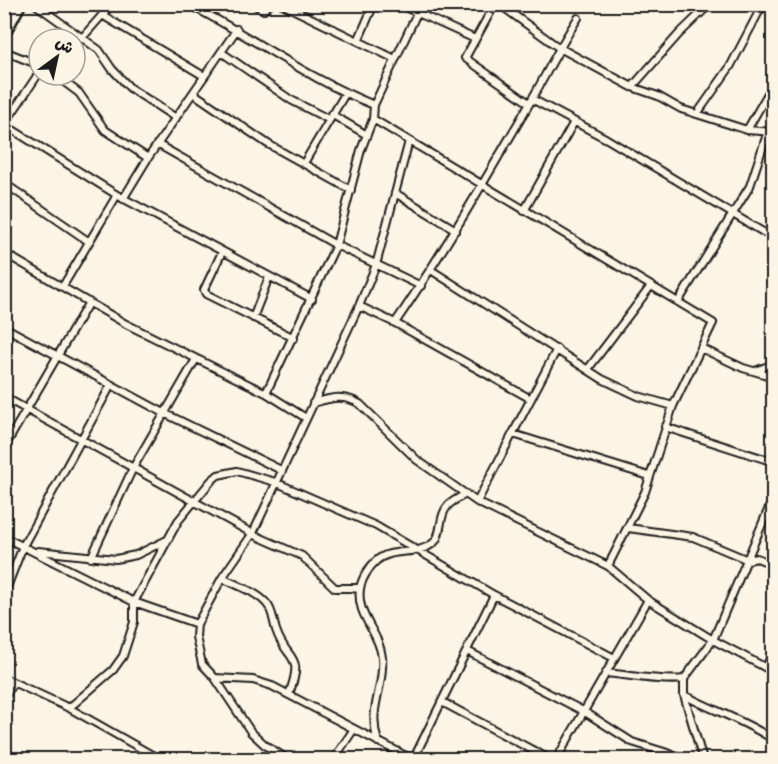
<svg xmlns="http://www.w3.org/2000/svg" width="778" height="764" font-family="'Shantell Sans','Playpen Sans Arabic',sans-serif">
<style>
.lines{fill:none;stroke-linecap:round;stroke-linejoin:round}
.street-casing{stroke:#1c1c1c;stroke-width:10}
.highway-casing{stroke:#1c1c1c;stroke-width:15}
.street{stroke:#fcf5e5;stroke-width:6}
.highway{stroke:#fcf5e5;stroke-width:10}
</style>
<rect width="100%" height="100%" fill="#fcf5e5"/>
<filter id="ink" filterUnits="userSpaceOnUse"><feTurbulence type="fractalNoise" baseFrequency=".0167" numOctaves="2"/><feDisplacementMap in="SourceGraphic" scale="12" xChannelSelector="R" yChannelSelector="G"/><feConvolveMatrix kernelMatrix="1 2 1 2 8 2 1 2 1" color-interpolation-filters="sRGB"/></filter>
<g filter="url(#ink)">
<g class="lines">
<defs>
<path id="street" d="M35,4L99,50L112,69L130,88L176,118
M188,4C251,36 308,79 374,105
M253,4L264,10L270,4
M282,4L395,59
M398,4L475,39
M495,4L465,58L529,103
M499,4L558,47L632,87L658,96L681,109L747,130L774,132
M102,15L204,76
M82,38L112,4
M358,41L374,4
M4,51L39,65
M221,52L291,100L328,119
M55,75L79,93L105,130L148,158
M632,87L679,34L710,4
M193,93L268,144L351,190
M532,99L607,139L763,232L774,235
M331,114L367,135
M697,114L730,67L763,4
M373,119L713,323L673,406L645,492L608,566
M4,125L39,73
M5,125L117,195L312,299
M747,130L774,83
M157,144L336,245L421,286
M304,163L345,94
M4,183L88,241
M395,193L456,230
M123,199L148,158L237,29
M524,211L574,122
M222,252L204,290L206,294L294,338
M4,253L126,324L266,393L306,418
M431,270L602,379L638,396L673,406
M63,286L117,195
M678,302L750,186L768,131
M359,306L395,323L531,399
M253,318L269,277
M395,323C443,253 485,180 528,106C545,77 559,47 578,18
M4,327L164,413L281,470
M703,349L743,368L774,377
M588,369L651,286
M755,371L774,364
M266,393L336,245L361,150L373,119L374,105L417,13
M4,397L259,537L302,556L335,588H360
M313,403C331,398 343,394 360,404L417,460L477,502L608,566L648,600L713,640L774,672
M665,427L774,462
M513,434L649,476
M4,448L89,302
M477,502L557,349
M628,528L693,537L748,560L757,558L774,565
M4,537L134,602L197,624
M38,551L116,559L136,555L167,540
M91,558L133,468L196,359
M222,578C236,585 257,592 267,604C273,611 273,621 276,630C287,663 305,652 289,694
M4,595L23,546L111,385
M467,651L585,712L632,742L690,760
M766,668L774,648
M606,673C629,675 663,682 684,679
M4,678L69,708L161,760
M215,678L253,680L272,686L402,754L416,760
M684,695C714,711 746,721 774,740
M4,699L13,682
M442,702L551,760
M69,708L113,670L123,656L134,622V602L178,521L211,481L218,475L237,471L275,482L376,526L494,595L614,658
M378,742C367,707 385,689 382,657C379,631 356,616 360,589C361,580 369,567 376,561C392,547 416,556 432,544C443,537 438,517 447,507C451,501 459,498 466,494
M4,756L10,760
M414,758L494,595
M289,760L265,745L251,732L215,678L202,664L196,637L197,624L222,578L253,533L359,306L376,265L409,141
M333,760L354,729
M556,760L648,600
M703,760L684,695V679L713,640L774,496"/>
<path id="highway" d="M4,34L20,4"/>
</defs>
<!-- street casing -->
<use href="#street" class="street-casing"/>
<!-- highway casing -->
<use href="#highway" class="highway-casing"/>
<!-- street -->
<use href="#street" class="street"/>
<!-- highway -->
<use href="#highway" class="highway"/>
</g>
</g>
<!-- margin -->
<rect width="778" height="764" fill="none" stroke="#fcf5e5" stroke-width="24"/>
<rect x="12" y="12" width="754" height="740" fill="none" stroke="#1c1c1c" stroke-width="2" filter="url(#ink)"/>
<!-- north arrow -->
<g transform="translate(57 57) rotate(33)"><circle r="28" fill="#fcf5e5" stroke="#a29e95" stroke-width="1.5"/>
<path d="M0-4.5L10 22L0 15L-10 22Z" fill="#1c1c1c"/>
<text y="-9" font-size="16" font-weight="bold" text-anchor="middle" fill="#1c1c1c">ش</text>
</g>
</svg>
